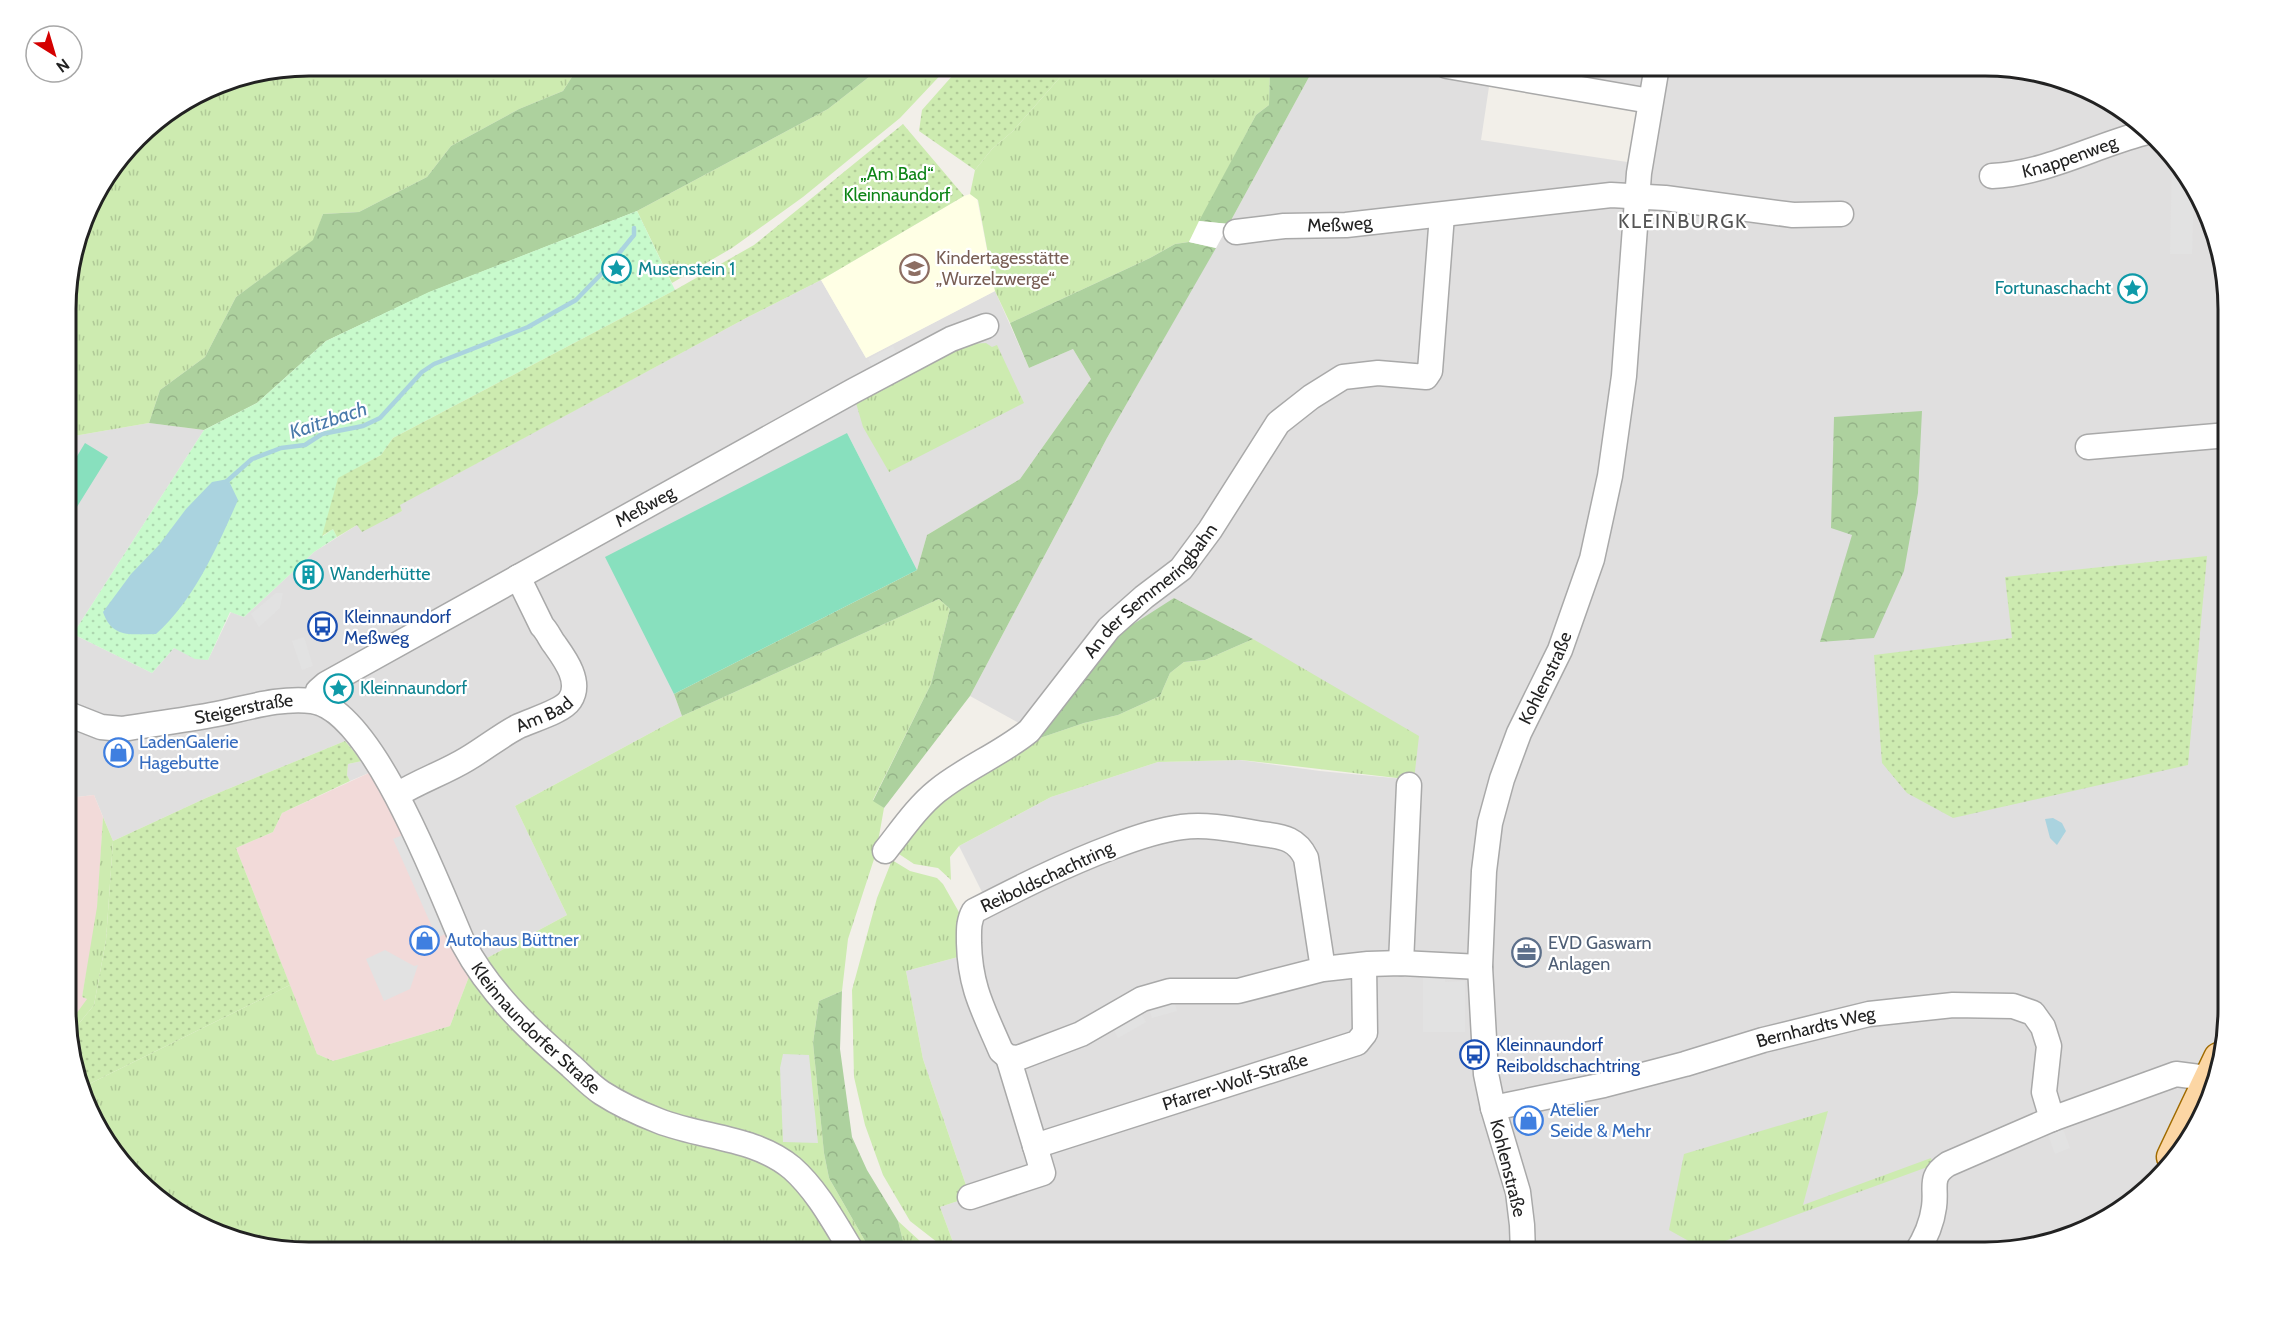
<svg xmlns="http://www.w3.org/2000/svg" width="2295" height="1319" font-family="Cabin,sans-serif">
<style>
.residential{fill:#e0dfdf;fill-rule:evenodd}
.commercial{fill:#f2dad9}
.education{fill:#ffffe5}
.grass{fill:url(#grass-tufts)}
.forest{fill:url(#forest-crowns)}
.park{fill:url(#park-dots)}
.garden{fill:url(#garden-dots)}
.pitch{fill:#88e0be}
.parking{fill:#e2e2e2}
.water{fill:#aad3df}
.pier{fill:#fff}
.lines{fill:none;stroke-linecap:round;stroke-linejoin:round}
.stream{stroke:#aad3df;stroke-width:4.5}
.minor-casing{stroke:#a9a9a9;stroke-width:27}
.major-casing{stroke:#a06b00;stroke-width:33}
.minor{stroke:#fff;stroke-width:24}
.major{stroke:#fcd6a4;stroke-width:30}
.labels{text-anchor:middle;stroke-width:4.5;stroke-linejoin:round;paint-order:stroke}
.street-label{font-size:18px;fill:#222;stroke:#fff}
.park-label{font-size:18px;fill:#0c8416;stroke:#fff}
.education-label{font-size:18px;fill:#785e54;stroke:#fff;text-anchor:start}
.culture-label{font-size:18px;fill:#0d838f;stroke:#fff;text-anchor:start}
.transit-label{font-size:18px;fill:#164399;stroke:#fff;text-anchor:start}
.shop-label{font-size:18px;fill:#366cbe;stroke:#fff;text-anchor:start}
.service-label{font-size:18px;fill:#4e5e75;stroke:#fff;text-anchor:start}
.neighbourhood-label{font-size:20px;letter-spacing:1.5px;fill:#555;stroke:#fff}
.water-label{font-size:20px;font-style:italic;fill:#4a7aab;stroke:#fff}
.rim{fill:none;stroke:#222;stroke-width:3}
</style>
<defs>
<pattern id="grass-tufts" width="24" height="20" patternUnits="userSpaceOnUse" patternTransform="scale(1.5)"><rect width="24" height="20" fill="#cdebb0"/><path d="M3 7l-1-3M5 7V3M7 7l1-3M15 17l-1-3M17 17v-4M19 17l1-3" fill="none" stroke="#b0c997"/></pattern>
<pattern id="forest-crowns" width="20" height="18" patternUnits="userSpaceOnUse" patternTransform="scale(1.5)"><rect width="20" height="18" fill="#add19e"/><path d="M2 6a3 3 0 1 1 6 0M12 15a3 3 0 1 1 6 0" fill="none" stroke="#95b388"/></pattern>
<pattern id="park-dots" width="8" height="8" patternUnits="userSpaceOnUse" patternTransform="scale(1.5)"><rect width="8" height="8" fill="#c8facc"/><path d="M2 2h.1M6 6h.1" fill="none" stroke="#acd6af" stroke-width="1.8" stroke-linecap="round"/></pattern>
<pattern id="garden-dots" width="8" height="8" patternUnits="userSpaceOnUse" patternTransform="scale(1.5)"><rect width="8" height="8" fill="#cdebb0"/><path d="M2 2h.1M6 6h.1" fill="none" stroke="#b0c997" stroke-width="1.8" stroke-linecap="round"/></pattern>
</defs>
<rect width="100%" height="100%" fill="#f2efe9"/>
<!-- residential -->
<path class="residential" d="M1315,66H1986L2049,74L2107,98L2188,175L2216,232L2228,293V1025L2197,1131L2120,1212L2063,1240L2001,1252L957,1253L940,1207L970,1197L923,1059L906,971L958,957L960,914L982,892L959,846L1051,797L1158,762L1240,760L1320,771L1414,780L1253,639L1174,598L1035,732L970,696L1107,438L1229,224ZM1490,80L1645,108L1634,163L1481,140Z
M821,280L866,358L995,291L1029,368L1073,349L1091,379L1020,479L927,535L917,570L847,433L674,694L682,716L515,806L567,915L487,958L371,772L350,781L347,775L348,764L362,761L345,741L206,798L113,841L94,795L68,798V437L149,423L204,430L73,634L152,673L174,648L208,660L231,612L244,617L314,552L357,525L402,511L399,505L748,317Z"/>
<!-- commercial -->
<path class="commercial" d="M371,772L394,810L470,974L450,1026L333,1061L317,1054L236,848L273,832L282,813Z
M94,795L103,817L97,915L82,997L88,999L68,1025V798Z"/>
<!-- education -->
<path class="education" d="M970,194L977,199L995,291L866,358L821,280L964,196Z"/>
<!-- grass -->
<path class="grass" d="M310,66H579L563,91L519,109L451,146L427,177L359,212L323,214L314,240L236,297L205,357L160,390L149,423L68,437V278L91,202L149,127L217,84Z
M883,66H949L900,118L803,197L732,248L672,283L637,211L828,109Z
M1070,66H1270L1269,105L1256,115L1189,242L1175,244L1150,258L1010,323L995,291L978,200L970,194L975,170L992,149L1013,131Z
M986,343L992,347L997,345L1024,403L889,472L863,427L856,403L953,351L951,345Z
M939,599L950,609L931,684L873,800L884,808L876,853L848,939L842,991L819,1001L813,1043L824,1153L829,1178L872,1253H309L246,1245L188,1221L107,1144L85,1086L290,985L317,1054L333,1061L450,1026L470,974L487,958L567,915L515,806L682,716Z
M1253,639L1419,736L1414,780L1241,760L1158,762L1051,797L959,846L950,857L951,880L938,868L914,864L893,850L933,802L1037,739L1084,723L1118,715L1160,696L1170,673L1184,662L1205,660Z
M103,817L113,841L106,940L94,1005L68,1037V1025L87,999L82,997L97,907Z
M892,860L910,871L937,878L943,884L960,914L958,957L906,971L923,1059L970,1197L940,1207L957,1253H951L910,1221L883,1175L865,1125L854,1077L852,990L877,898Z
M1828,1111L1803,1205L1931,1158L1933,1165L1703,1249L1669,1230L1684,1154Z
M898,1221L933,1253H906Z"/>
<!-- forest -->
<path class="forest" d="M579,66H883L828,109L637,211L430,292L326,341L257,403L204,430L149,423L160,390L205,357L236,297L313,240L323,214L359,212L427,177L451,146L519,109L563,91Z
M1270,66H1315L1229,224L1199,221L1256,115L1269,105Z
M1189,242L1216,248L1107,438L970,696L884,808L873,801L931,684L950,609L939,599L682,716L674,694L917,570L927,535L1020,479L1091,379L1073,349L1029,368L1010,323L1150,258L1175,244Z
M1922,411L1918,493L1904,571L1874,638L1820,642L1852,535L1831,528L1834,417Z
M1174,598L1253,639L1205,660L1184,662L1170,673L1160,696L1118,715L1084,723L1037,739L1113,637Z
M842,991L840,1049L852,1137L867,1170L898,1221L906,1253H872L829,1178L824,1153L813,1043L819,1001Z"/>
<!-- park -->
<path class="park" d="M637,211L675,290L393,438L381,455L339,478L323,536L333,529L337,537L314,552L244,617L230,612L208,660L195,659L174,648L152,673L73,634L204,430L257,403L326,341L429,292Z"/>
<!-- garden -->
<path class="garden" d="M961,66H1070L1013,131L992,149L975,170L919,131L922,110Z
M903,124L964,196L821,280L748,317L400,505L402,511L362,532L357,525L337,537L333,529L322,536L338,478L381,455L393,438L675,290L754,245Z
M2207,556L2188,765L1953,818L1907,793L1882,763L1874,655L2012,638L2005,577Z
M345,741L362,761L348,764L347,775L350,781L282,813L273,832L236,848L290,985L85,1086L68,1037L94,1005L106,940L113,841L206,798Z"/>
<!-- pitch -->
<path class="pitch" d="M847,433L917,570L674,694L605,557Z
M85,443L108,457L75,510L68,506V471Z"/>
<!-- parking -->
<path class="parking" d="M2172,160L2188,175L2194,186L2192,254H2170Z
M893,346L897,355L873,368L868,359Z
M276,593H283L280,608L259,627L251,614Z
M304,637L313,666L302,670L292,641Z
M405,834L449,932L437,938L393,839Z
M385,950L414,966L418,965L410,989L384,1001L366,959Z
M1423,977H1445V982L1465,981V1032H1423Z
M1174,1001L1177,1011L1152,1018L1149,1008Z
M1140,1012L1146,1022L1118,1038L1113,1028Z
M783,1054L809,1055L818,1143L783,1142L780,1068Z
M2061,1124L2070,1148L2055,1154L2046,1129Z"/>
<!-- water -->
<path class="water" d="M228,479L238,500C217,547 195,599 156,634C132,634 112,639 103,612L131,574L159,545L186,509L212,482Z
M2053,818L2062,823L2066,831L2057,845L2050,838L2045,819Z"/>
<!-- pier -->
<path class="pier" d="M1199,221L1229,224L1216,248L1189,242Z"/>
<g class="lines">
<!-- stream -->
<path class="stream" d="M226,482L252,459L281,448L305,445L322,434L363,426L380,418L422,372L434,364L528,327L576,300L607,268L634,235V228"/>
<defs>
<g id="minor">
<path d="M1447,66L1650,101"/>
<path id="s1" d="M1992,176C2047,173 2091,147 2144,133"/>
<path id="s2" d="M1236,232L1284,226L1346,225L1611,195L1665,198L1793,215L1841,214"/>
<path d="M2088,447L2228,435"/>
<path id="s3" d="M315,701L318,691L326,684L853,391L951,339L986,326"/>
<path id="s4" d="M68,714L101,727L122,729C154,724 186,720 217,714C247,708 281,697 312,701C373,709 440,891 463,943C489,992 529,1030 571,1066C581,1075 591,1086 602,1093C619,1104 641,1114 659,1121C702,1138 755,1137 792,1168C818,1191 835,1224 853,1253"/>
<path id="s5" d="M397,795C419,781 444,773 467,759C484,749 500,736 517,727C531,720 562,712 570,700C582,682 565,659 555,645C550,639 548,632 542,626L518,577"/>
<path id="s6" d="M885,851C901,831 917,807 937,791C965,768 1001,754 1029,731L1109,628L1144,597L1181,569L1210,530L1278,423L1311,397L1343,377L1378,373L1426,377L1430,371L1442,215"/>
<path d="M1401,963L1409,785"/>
<path d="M1323,969L1306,858C1295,835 1278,837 1256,833C1232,829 1207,824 1182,827C1158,830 1135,838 1112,847C1064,865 1019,888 974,911C968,922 969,931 969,943C970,988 984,1011 1001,1051L1008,1057L1018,1058L1081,1034L1142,999L1170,991H1238L1323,969L1368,964L1401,963L1480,967"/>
<path d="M1008,1057L1035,1146"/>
<path id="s7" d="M1493,1108L1604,1085L1685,1064L1763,1040L1869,1014L1953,1005L2013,1006L2033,1013L2043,1027L2049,1046L2044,1092L2052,1119"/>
<path id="s8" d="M970,1197L1043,1173L1035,1146L1357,1043L1365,1033L1364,965"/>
<path id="s9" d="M1523,1253L1522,1225L1518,1192L1493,1108L1486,1074L1480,967L1484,871L1490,823L1502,779L1519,733L1560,650L1592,559L1610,476L1624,376L1639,173L1657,66"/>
<path d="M1916,1253C1925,1239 1932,1223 1934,1207C1937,1187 1928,1177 1948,1164L2052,1119L2176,1074L2199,1077L2208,1081"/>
</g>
<path id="major" d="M2172,1157L2219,1058"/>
</defs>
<!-- minor casing -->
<use href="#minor" class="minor-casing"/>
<!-- major casing -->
<use href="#major" class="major-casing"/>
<!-- minor -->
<use href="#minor" class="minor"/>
<!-- major -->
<use href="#major" class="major"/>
</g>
<!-- icons -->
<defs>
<symbol id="school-ring" viewBox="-11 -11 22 22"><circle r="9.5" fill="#fff" stroke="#8d6e63" stroke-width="1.5"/><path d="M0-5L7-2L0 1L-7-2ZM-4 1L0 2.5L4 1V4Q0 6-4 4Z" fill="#8d6e63"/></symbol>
<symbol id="sight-ring" viewBox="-11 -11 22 22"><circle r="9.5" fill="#fff" stroke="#0f9aa8" stroke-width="1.5"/><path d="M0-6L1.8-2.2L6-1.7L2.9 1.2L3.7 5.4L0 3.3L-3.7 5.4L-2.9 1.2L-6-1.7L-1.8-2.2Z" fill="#0f9aa8"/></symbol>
<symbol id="building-ring" viewBox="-11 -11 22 22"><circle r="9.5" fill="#fff" stroke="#0f9aa8" stroke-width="1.5"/><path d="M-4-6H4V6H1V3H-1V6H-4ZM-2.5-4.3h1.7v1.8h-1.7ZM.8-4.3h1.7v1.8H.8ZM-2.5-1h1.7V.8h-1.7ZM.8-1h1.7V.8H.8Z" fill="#0f9aa8"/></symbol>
<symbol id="bus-ring" viewBox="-11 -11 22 22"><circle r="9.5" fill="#fff" stroke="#1a4fb4" stroke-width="1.5"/><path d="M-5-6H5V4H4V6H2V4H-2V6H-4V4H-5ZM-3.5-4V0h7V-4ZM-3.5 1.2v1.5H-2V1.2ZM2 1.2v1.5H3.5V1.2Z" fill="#1a4fb4"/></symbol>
<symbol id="shop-ring" viewBox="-11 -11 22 22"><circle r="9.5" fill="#fff" stroke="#3f7fe0" stroke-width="1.5"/><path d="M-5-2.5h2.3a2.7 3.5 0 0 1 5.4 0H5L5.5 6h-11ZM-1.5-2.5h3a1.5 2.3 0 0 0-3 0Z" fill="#3f7fe0"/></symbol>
<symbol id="office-ring" viewBox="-11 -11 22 22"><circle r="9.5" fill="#fff" stroke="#5c6f8a" stroke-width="1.5"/><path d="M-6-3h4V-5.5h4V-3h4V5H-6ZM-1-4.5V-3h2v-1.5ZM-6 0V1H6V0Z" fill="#5c6f8a"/></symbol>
</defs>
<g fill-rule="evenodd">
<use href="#school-ring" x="898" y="252" width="33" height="33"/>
<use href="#sight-ring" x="600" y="252" width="33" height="33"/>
<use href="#sight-ring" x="2116" y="272" width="33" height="33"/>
<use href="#building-ring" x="292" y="558" width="33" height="33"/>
<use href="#bus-ring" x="306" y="610" width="33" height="33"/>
<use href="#sight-ring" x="322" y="672" width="33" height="33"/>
<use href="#shop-ring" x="102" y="736" width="33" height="33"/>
<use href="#shop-ring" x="408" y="924" width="33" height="33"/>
<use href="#office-ring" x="1510" y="936" width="33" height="33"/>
<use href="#bus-ring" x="1458" y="1038" width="33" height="33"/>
<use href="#shop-ring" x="1512" y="1104" width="33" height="33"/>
</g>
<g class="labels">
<!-- street labels -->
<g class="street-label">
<text dy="6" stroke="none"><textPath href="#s1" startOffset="80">Knappenweg</textPath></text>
<text dy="6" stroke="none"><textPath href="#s2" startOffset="104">Meßweg</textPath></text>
<text dy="6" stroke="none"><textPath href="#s3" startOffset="386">Meßweg</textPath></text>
<text dy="6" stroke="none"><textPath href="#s6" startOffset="376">An der Semmeringbahn</textPath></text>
<text dy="6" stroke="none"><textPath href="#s9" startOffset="591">Kohlenstraße</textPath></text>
<text dy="6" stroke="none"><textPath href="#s4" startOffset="180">Steigerstraße</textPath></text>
<text dy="6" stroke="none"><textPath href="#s5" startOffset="168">Am Bad</textPath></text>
<text transform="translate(1047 877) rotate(-25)" y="6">Reiboldschachtring</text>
<text dy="6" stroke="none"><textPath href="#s4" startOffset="654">Kleinnaundorfer Straße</textPath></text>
<text dy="6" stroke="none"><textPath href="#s7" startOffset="333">Bernhardts Weg</textPath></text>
<text dy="6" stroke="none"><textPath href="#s8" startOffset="315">Pfarrer-Wolf-Straße</textPath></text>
<text transform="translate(1508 1168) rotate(76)" y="6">Kohlenstraße</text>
</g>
<!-- park labels -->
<g class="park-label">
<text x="897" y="180">„Am Bad“<tspan x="897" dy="21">Kleinnaundorf</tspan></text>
</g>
<!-- education labels -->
<g class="education-label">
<text x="936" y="264">Kindertagesstätte<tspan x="936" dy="21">„Wurzelzwerge“</tspan></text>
</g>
<!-- culture labels -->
<g class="culture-label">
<text x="638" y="275">Musenstein 1</text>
<text x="2111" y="294" text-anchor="end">Fortunaschacht</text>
<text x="330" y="580">Wanderhütte</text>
<text x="360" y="694">Kleinnaundorf</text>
</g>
<!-- transit labels -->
<g class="transit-label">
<text x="344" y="623">Kleinnaundorf<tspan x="344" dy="21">Meßweg</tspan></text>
<text x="1496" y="1051">Kleinnaundorf<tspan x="1496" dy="21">Reiboldschachtring</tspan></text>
</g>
<!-- shop labels -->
<g class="shop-label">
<text x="139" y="748">LadenGalerie<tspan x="139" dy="21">Hagebutte</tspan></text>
<text x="446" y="946">Autohaus Büttner</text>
<text x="1550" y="1116">Atelier<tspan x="1550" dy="21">Seide &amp; Mehr</tspan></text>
</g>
<!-- service labels -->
<g class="service-label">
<text x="1548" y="949">EVD Gaswarn<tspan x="1548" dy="21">Anlagen</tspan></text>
</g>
<!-- neighbourhood labels -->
<g class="neighbourhood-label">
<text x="1683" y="228">KLEINBURGK</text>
</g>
<!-- water labels -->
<g class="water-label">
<text transform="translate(328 420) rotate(-18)" y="7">Kaitzbach</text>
</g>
</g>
<!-- crop -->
<path d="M0 0H2295V1319H0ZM309 76H1985A233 233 0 0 1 2218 309V1009A233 233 0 0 1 1985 1242H309A233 233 0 0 1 76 1009V309A233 233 0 0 1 309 76Z" fill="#fff" fill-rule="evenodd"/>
<path class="rim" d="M309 76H1985A233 233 0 0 1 2218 309V1009A233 233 0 0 1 1985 1242H309A233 233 0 0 1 76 1009V309A233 233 0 0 1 309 76Z"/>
<!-- north arrow -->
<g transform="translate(54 54) rotate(143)"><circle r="28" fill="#ffffff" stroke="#a7a7a7" stroke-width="1.5"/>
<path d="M0-4.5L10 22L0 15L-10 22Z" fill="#d40000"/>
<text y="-9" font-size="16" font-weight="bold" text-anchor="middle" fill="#222222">N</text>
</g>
</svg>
